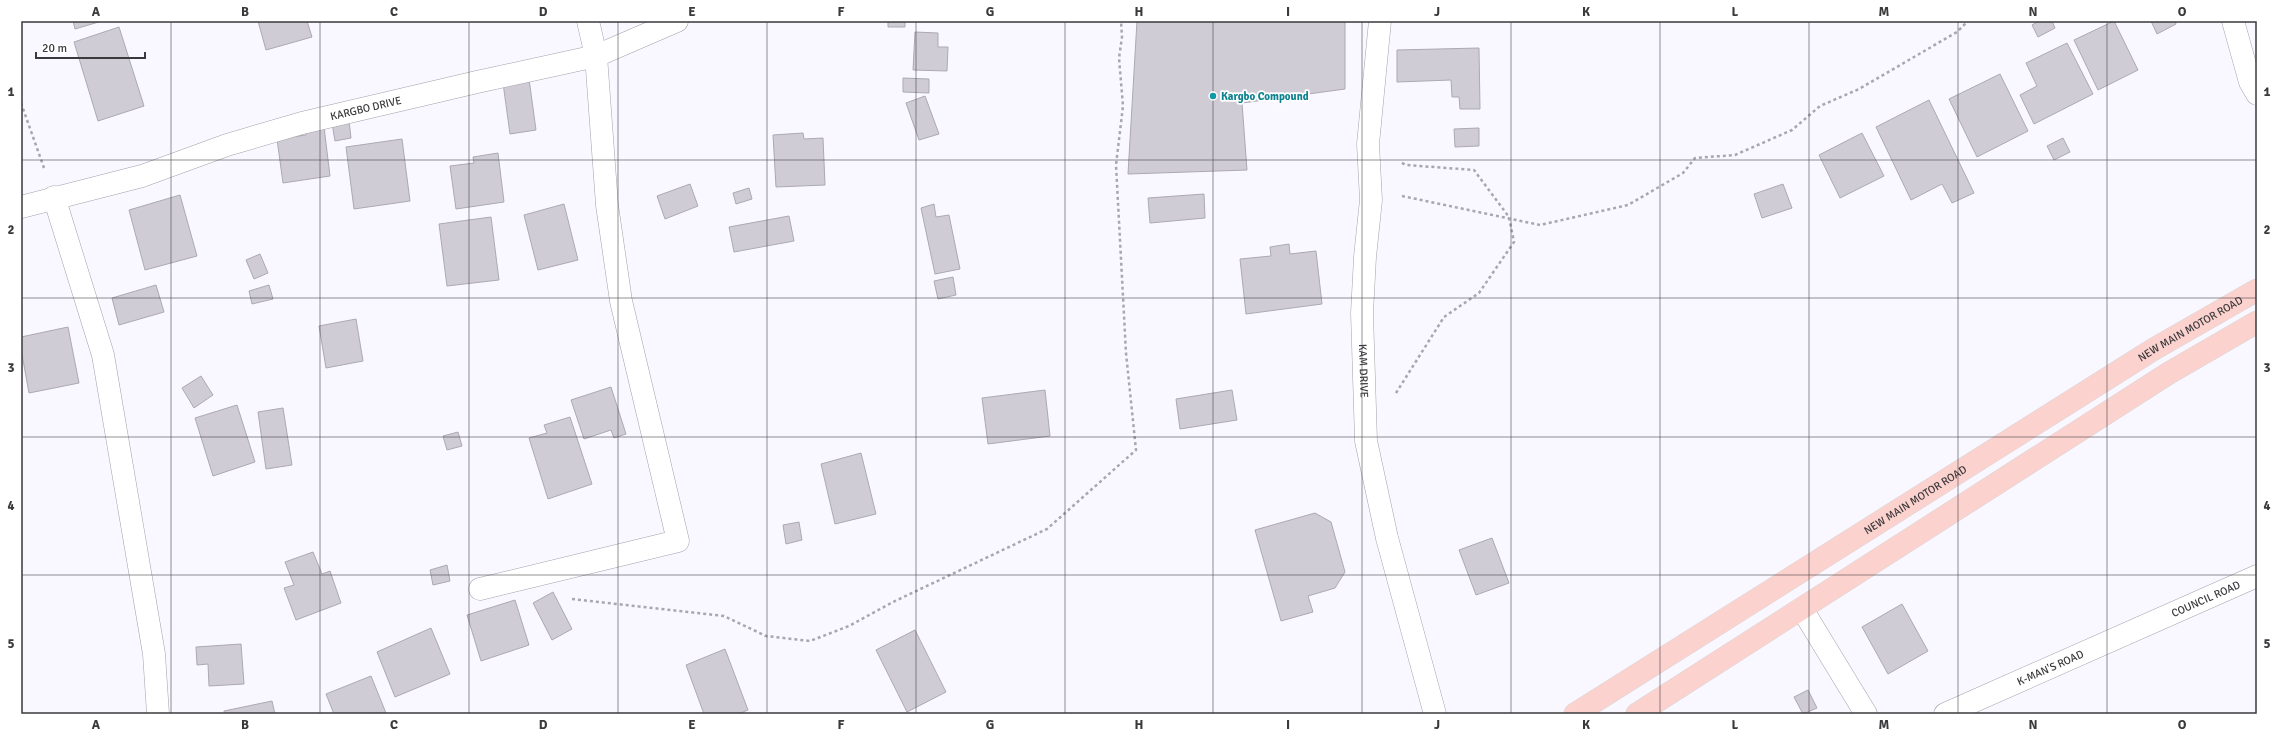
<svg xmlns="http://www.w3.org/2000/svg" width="2278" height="735" font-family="Signika,sans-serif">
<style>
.building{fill:#d0ccd6;stroke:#aca9b2}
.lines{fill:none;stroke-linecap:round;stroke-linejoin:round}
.minor-casing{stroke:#a4a1aa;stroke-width:23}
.trunk-casing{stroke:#d8d7d8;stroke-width:23}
.path{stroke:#a8a7ad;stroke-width:2.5;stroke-dasharray:3 3;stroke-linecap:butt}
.minor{stroke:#fff;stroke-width:22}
.trunk{stroke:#fcd2ce;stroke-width:22}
.grid{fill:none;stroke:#3a393c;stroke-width:1;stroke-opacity:0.55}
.culture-dot{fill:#0f9aa8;stroke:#fff;stroke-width:1.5}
.labels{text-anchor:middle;stroke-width:3.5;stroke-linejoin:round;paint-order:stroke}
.culture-label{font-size:11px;font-weight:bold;fill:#0d838f;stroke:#fff;text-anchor:start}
.street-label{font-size:11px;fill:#3a393c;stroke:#fff}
.neatline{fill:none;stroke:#3a393c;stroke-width:1.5}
.grid-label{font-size:13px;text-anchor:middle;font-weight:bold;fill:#3a393c}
</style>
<rect width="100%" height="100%" fill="#f9f7ff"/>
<!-- building -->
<path class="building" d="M73,21H102L75,29Z
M258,21H307L312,37L266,50Z
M888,21H905V27H888Z
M1137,21H1345V89L1242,103L1247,170L1128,174Z
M2039,21H2052L2055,28L2038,37L2032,25Z
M2114,21L2138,70L2098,90L2074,40Z
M2151,21H2175L2176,24L2157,34Z
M119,27L144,106L98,121L74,42Z
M915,32L938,33V47H948L947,71L913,70Z
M2067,43L2093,94L2034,124L2020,95L2037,86L2026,63Z
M1479,48L1480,109H1460L1459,97H1452L1451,80L1397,82V50Z
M2000,74L2028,131L1977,157L1949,99Z
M903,78L929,79V93L903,92Z
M529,79L536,130L510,134L503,83Z
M925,96L939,134L919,140L906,103Z
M1929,100L1974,193L1952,203L1942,184L1911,200L1876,127Z
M349,121L351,138L335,141L332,123Z
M324,127L330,176L283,183L277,139L306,135L305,130Z
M1479,128V146L1455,147L1454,129Z
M803,133L804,139L823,138L825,185L776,187L773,135Z
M1862,133L1884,176L1840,198L1819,155Z
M2063,138L2070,152L2054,160L2047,146Z
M402,139L410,201L354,209L346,147Z
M498,153L504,202L456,209L450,166L474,163L473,157Z
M690,184L698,206L665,219L657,196Z
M1783,184L1792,208L1762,218L1754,194Z
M749,188L752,199L736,204L733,193Z
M1204,194L1205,218L1150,223L1148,198Z
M180,195L197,256L145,270L129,210Z
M564,204L578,260L538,270L524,215Z
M934,204L936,217L949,215L960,269L935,274L921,208Z
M789,216L794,241L734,252L729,227Z
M491,217L499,280L447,286L439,224Z
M1289,244L1290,254L1316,251L1322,304L1246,314L1240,259L1271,256L1270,247Z
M260,254L268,273L254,279L246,260Z
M953,277L956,295L938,299L934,281Z
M156,285L164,312L119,325L112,298Z
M269,285L273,299L252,304L249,291Z
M356,319L363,361L326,368L319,326Z
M68,327L79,383L29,393L21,349V337Z
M201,376L213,395L194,408L182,388Z
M611,387L626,434L614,438L611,430L584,439L571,400Z
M1045,390L1050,436L988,444L982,398Z
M1232,390L1237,420L1180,429L1176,399Z
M237,405L255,462L213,476L195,418Z
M283,408L292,465L266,469L258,412Z
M570,417L592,484L548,499L529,438L547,433L544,425Z
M458,432L462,446L447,450L443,436Z
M861,453L876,514L835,524L821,464Z
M1315,513L1331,522L1345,572L1335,588L1308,596L1313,612L1281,621L1255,530Z
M799,522L802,540L786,544L783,525Z
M1492,538L1509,583L1476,595L1459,550Z
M313,552L322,574L330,571L341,603L296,620L284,588L294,585L285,562Z
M447,565L450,581L433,585L430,570Z
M553,592L572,629L552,640L533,603Z
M515,600L529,645L481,661L467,615Z
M1902,604L1928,651L1888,674L1862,627Z
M431,628L450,674L395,697L377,652Z
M915,630L946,692L907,712L876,650Z
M241,644L244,684L209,686L208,664L197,665L196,647Z
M725,649L748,710L738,714H704L686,665Z
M371,676L386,713L334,714L326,694Z
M1808,690L1817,708L1803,714L1794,697Z
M272,701L275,714H224V711Z"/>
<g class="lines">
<defs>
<g id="minor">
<path id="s1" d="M1380,21L1368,144L1371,200L1365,257L1362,313L1366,441L1387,538L1435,714"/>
<path d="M2233,21L2250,82L2257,94"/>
<path d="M54,197L103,355L154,654L158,714"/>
<path id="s2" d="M21,207L142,176L227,145L302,123L477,82L596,56L677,21"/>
<path d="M480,589L678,541L621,301L607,205L596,56L588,21"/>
<path d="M1802,609L1866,714"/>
<path id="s3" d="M1945,714L2257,576"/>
</g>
<g id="trunk">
<path id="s4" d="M1575,714L2154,349L2257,290"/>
<path d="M1637,714L2169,373L2257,322"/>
</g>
</defs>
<!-- minor casing -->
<use href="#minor" class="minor-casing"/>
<!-- trunk casing -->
<use href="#trunk" class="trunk-casing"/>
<!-- path -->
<path class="path" d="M21,103L44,168
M1402,196L1540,225L1628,205L1683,173L1695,158L1735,155L1792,130L1820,106L1859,89L1957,32L1968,21
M1396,393L1444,317L1479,293L1514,242L1509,217L1474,170L1406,165L1400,162
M572,599L724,616L766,636L810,641L849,626L893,602L1047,529L1136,450L1126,353L1116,165L1123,106L1119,58L1122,37L1121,21"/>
<!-- minor -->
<use href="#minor" class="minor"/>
<!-- trunk -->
<use href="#trunk" class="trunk"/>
</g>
<!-- grid -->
<path class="grid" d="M171,21V714M320,21V714M469,21V714M618,21V714M767,21V714M916,21V714M1065,21V714M1213,21V714M1362,21V714M1511,21V714M1660,21V714M1809,21V714M1958,21V714M2107,21V714M21,160H2257M21,298H2257M21,437H2257M21,575H2257"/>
<!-- markers -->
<circle class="culture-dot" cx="1213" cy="96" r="4"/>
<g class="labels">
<!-- culture labels -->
<g class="culture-label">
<text x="1221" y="100">Kargbo Compound</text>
</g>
<!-- street labels -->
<g class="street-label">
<text dy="4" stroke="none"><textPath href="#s2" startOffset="359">KARGBO DRIVE</textPath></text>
<text dy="4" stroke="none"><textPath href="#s4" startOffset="726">NEW MAIN MOTOR ROAD</textPath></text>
<text dy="4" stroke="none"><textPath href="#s1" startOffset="351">KAM DRIVE</textPath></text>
<text dy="4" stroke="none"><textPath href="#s4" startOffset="402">NEW MAIN MOTOR ROAD</textPath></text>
<text dy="4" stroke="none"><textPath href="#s3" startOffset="285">COUNCIL ROAD</textPath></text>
<text dy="4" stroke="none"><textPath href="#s3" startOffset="115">K-MAN'S ROAD</textPath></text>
</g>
</g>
<!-- border -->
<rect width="2278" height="735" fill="none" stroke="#ffffff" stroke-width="44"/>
<!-- scale -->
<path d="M36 52v6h109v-6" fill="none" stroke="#3a393c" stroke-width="2"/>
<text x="42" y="52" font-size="12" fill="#3a393c" stroke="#ffffff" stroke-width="3" paint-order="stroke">20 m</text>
<rect x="22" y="22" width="2234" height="691" class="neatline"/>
<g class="grid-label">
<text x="96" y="16">A</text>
<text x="245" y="16">B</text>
<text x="394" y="16">C</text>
<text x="543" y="16">D</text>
<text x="692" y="16">E</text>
<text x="841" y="16">F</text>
<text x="990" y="16">G</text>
<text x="1139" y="16">H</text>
<text x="1288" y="16">I</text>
<text x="1437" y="16">J</text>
<text x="1586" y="16">K</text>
<text x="1735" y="16">L</text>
<text x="1884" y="16">M</text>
<text x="2033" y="16">N</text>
<text x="2182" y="16">O</text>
<text x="11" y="96">1</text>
<text x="2267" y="96">1</text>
<text x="11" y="234">2</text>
<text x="2267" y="234">2</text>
<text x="11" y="372">3</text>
<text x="2267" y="372">3</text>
<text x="11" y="510">4</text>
<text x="2267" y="510">4</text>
<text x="11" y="648">5</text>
<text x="2267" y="648">5</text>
<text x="96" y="729">A</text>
<text x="245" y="729">B</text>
<text x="394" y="729">C</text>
<text x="543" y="729">D</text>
<text x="692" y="729">E</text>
<text x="841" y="729">F</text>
<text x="990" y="729">G</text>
<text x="1139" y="729">H</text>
<text x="1288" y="729">I</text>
<text x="1437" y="729">J</text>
<text x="1586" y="729">K</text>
<text x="1735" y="729">L</text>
<text x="1884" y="729">M</text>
<text x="2033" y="729">N</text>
<text x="2182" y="729">O</text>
</g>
</svg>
